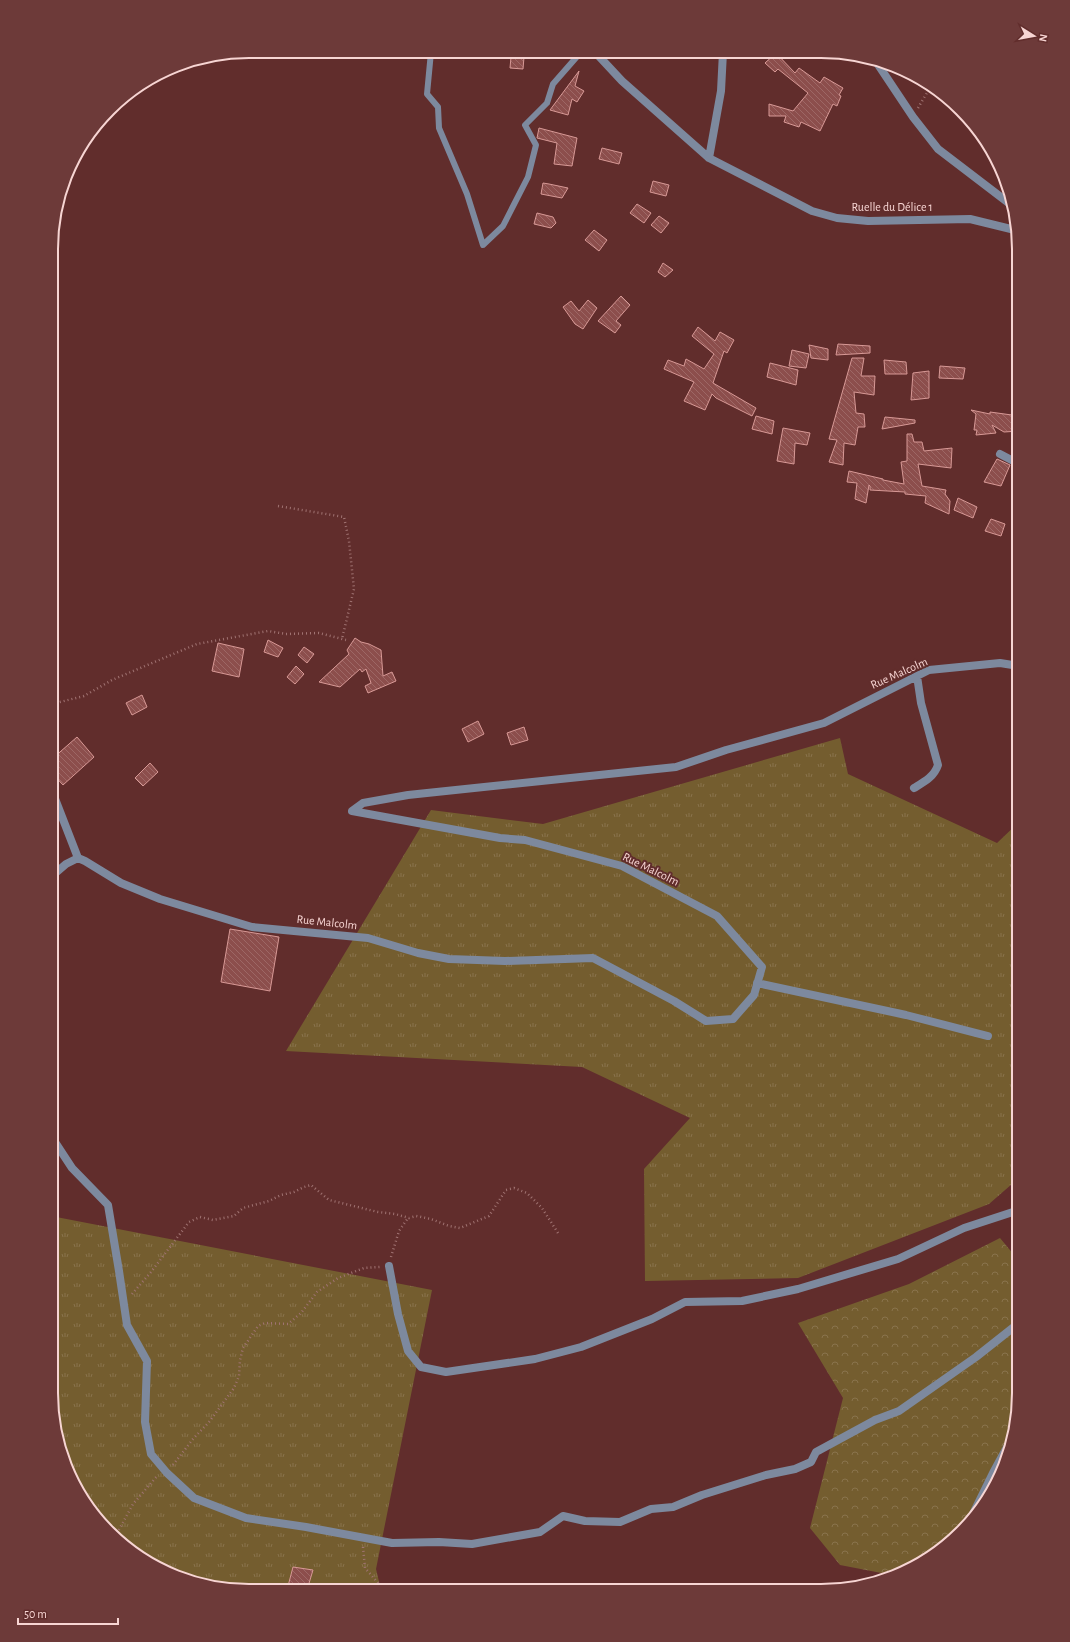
<svg xmlns="http://www.w3.org/2000/svg" width="1070" height="1642" font-family="'Alegreya Sans',sans-serif">
<style>
.grass{fill:url(#grass-tufts)}
.forest{fill:url(#forest-crowns)}
.building{fill:url(#building-back-hatch);stroke:#d89996}
.lines{fill:none;stroke-linecap:round;stroke-linejoin:round}
.path{stroke:#a07372;stroke-width:2.5;stroke-dasharray:1 3;stroke-linecap:butt}
.service{stroke:#7d899e;stroke-width:6}
.minor{stroke:#7d899e;stroke-width:8}
.labels{text-anchor:middle;stroke-width:4;stroke-linejoin:round;paint-order:stroke}
.street-label{font-size:12px;fill:#f7d5d3;stroke:#612d2c}
.rim{fill:none;stroke:#f7d5d3;stroke-width:2}
</style>
<defs>
<pattern id="grass-tufts" width="24" height="20" patternUnits="userSpaceOnUse"><rect width="24" height="20" fill="#745d2f"/><path d="M3 7l-1-3M5 7V3M7 7l1-3M15 17l-1-3M17 17v-4M19 17l1-3" fill="none" stroke="#89734c"/></pattern>
<pattern id="forest-crowns" width="20" height="18" patternUnits="userSpaceOnUse"><rect width="20" height="18" fill="#745d2f"/><path d="M2 6a3 3 0 1 1 6 0M12 15a3 3 0 1 1 6 0" fill="none" stroke="#89734c"/></pattern>
<pattern id="building-back-hatch" width="6" height="6" patternUnits="userSpaceOnUse"><rect width="6" height="6" fill="#8c4e4c"/><path d="M-1 5l2 2M0 0l6 6M5-1l2 2" fill="none" stroke="#9d6765"/></pattern>
</defs>
<rect width="100%" height="100%" fill="#612d2c"/>
<!-- grass -->
<path class="grass" d="M840,738L848,774L997,843L1019,822V1178L989,1204L798,1278L645,1281L644,1169L690,1118L582,1067L286,1051L431,810L543,824Z
M51,1216L432,1290L376,1569L381,1590L223,1589L173,1576L129,1550L92,1514L66,1469L51,1393Z"/>
<!-- forest -->
<path class="forest" d="M1000,1238L1019,1261V1406L1008,1457L986,1503L942,1550L897,1576L840,1565L810,1528L843,1398L798,1323L909,1284Z"/>
<!-- building -->
<path class="building" d="M776,53L795,73L799,68L820,83L824,77L843,88L839,95L841,96L837,106L833,104L820,131L801,122L799,127L784,122L786,116H769V104L793,111L808,93L778,69L775,72L765,63Z
M511,57H524L523,69L510,68Z
M579,71L575,86L584,91L577,102L572,99L568,115L550,110Z
M539,128L577,138L572,166L554,164L557,143L537,138Z
M602,148L622,153L619,164L599,159Z
M653,181L669,185L666,196L650,192Z
M543,183L549,184L568,188L562,198L541,194Z
M637,204L651,213L644,223L630,213Z
M537,213L553,217L556,223L551,228L534,224Z
M659,216L669,223L661,233L651,225Z
M594,230L607,240L599,251L585,240Z
M663,263L673,270L665,277L658,272Z
M621,296L630,305L616,321L621,325L615,333L598,321Z
M588,300L597,308L583,329L575,324L563,307L571,301L579,311Z
M698,327L715,341L720,332L734,340L727,353L724,351L713,383L756,408L752,416L716,398L712,394L705,410L684,401L694,382L664,369L668,360L684,366L686,359L704,369L714,354L692,336Z
M838,344L870,346V353L836,355Z
M809,345L828,349V360L811,358Z
M792,350L809,354L806,368L789,366Z
M852,358H864L861,376H875L874,395L854,392L856,413L864,414L865,427H858L855,445L844,443L843,465L829,462L837,440L829,439Z
M884,360L906,362L907,374H885Z
M770,363L798,370L796,385L767,377Z
M940,366L965,368L963,379L939,378Z
M929,371V398L911,400L913,373Z
M971,410L990,414V412L1019,416V431L1004,432L992,425L996,433L976,435L977,430H974L976,414Z
M756,416L774,421L772,434L752,429Z
M885,417L915,420V423L882,429Z
M783,428L810,433L807,445L795,443L794,464L777,461Z
M907,434H912L914,442H922L924,451L952,448L951,468L918,464L922,486L946,490L945,494L950,501L949,514L925,503L926,496L905,494V492L870,490V486L869,485L866,503L855,499L857,483L847,482L849,471L883,479V480L904,484L901,462L907,461Z
M997,459L1010,465L1001,486L984,482Z
M958,498L977,507L973,518L954,510Z
M991,519L1005,524L1001,536L985,531Z
M355,638L361,642L369,644L381,650L383,676L392,672L396,681L368,693L365,686L371,683L366,669L362,672L360,669L340,687L319,682L349,654L347,650Z
M268,640L283,648L278,657L264,652Z
M218,643L244,649L239,677L212,671Z
M304,647L314,654L307,663L298,655Z
M296,666L304,674L295,684L287,677Z
M142,695L147,707L132,715L126,703Z
M478,721L484,734L468,742L462,729Z
M524,727L528,740L511,745L507,733Z
M77,737L94,757L63,785L52,773V759Z
M150,763L158,772L143,786L135,778Z
M230,929L279,937L270,991L221,982Z
M293,1567L313,1570L307,1590H287Z"/>
<g class="lines">
<!-- path -->
<path class="path" d="M918,108L931,86
M278,506L344,517L349,541L354,589L342,639
M52,704L84,696L112,680L197,644L268,631L286,634L319,633L346,640
M391,1257L399,1231L408,1218
M132,1294L151,1272L189,1222L200,1217L213,1220L234,1216L243,1208L269,1201L281,1195L294,1192L304,1187L311,1185L329,1200L378,1212L395,1214L409,1218L416,1216L431,1219L449,1226L460,1228L489,1216L506,1190L514,1188L527,1193L542,1208L558,1233
M173,1465L193,1439L209,1422L234,1388L239,1376L240,1360L243,1348L258,1326L265,1323L288,1324L301,1313L317,1292L338,1278L364,1268L380,1267
M115,1537L133,1504L158,1475
M363,1547L365,1568L379,1584L380,1590"/>
<!-- service -->
<path class="service" d="M431,52L427,94L438,107L439,128L467,194L483,245L503,226L528,177L536,145L525,125L547,103L553,84L581,52"/>
<!-- minor -->
<path class="minor" d="M595,52L622,81L709,158L812,211L837,218L868,221L970,219L1015,230
M875,60L913,117L938,149L1010,204
M709,158L721,91L723,52
M1000,454L1019,464
M914,788C924,782 934,777 938,765L921,703L917,676
M52,791L78,858L85,861L121,883L160,899L252,927L368,938L418,953L449,959L505,961L593,958L674,1001L706,1021L733,1019L754,995L762,967L717,916L622,866L525,840L500,838L352,811L363,803L408,795L676,767L726,750L824,723L929,670L1000,663L1019,666
M52,876L66,864L78,858
M757,983L906,1015L988,1036
M51,1136L72,1168L108,1205L119,1271L127,1325L147,1361L145,1422L151,1454L167,1473L194,1498L246,1518L306,1527L392,1543L439,1542L472,1544L540,1532L563,1516L585,1521L620,1522L651,1509L673,1507L702,1495L766,1475L795,1469L811,1462L816,1452L875,1420L899,1411L976,1357L1019,1323
M389,1266L398,1314L408,1351L421,1367L446,1372L535,1359L581,1347L652,1319L685,1302L742,1301L798,1289L898,1259L964,1228L1019,1210
M970,1520L993,1473L1012,1438"/>
</g>
<g class="labels">
<!-- street labels -->
<g class="street-label">
<text x="892" y="211">Ruelle du Délice 1</text>
<text transform="translate(899 673) rotate(-24)" y="4">Rue Malcolm</text>
<text transform="translate(651 869) rotate(26)" y="4">Rue Malcolm</text>
<text transform="translate(327 922) rotate(6)" y="4">Rue Malcolm</text>
</g>
</g>
<!-- crop -->
<path d="M0 0H1070V1642H0ZM249 58H821A191 191 0 0 1 1012 249V1393A191 191 0 0 1 821 1584H249A191 191 0 0 1 58 1393V249A191 191 0 0 1 249 58Z" fill="#6d3a39" fill-rule="evenodd"/>
<path class="rim" d="M249 58H821A191 191 0 0 1 1012 249V1393A191 191 0 0 1 821 1584H249A191 191 0 0 1 58 1393V249A191 191 0 0 1 249 58Z"/>
<!-- north arrow -->
<g transform="translate(1034 36) rotate(101)" stroke="#612d2c" stroke-width="3" paint-order="stroke">
<path d="M0-3L7 15L0 10L-7 15Z" fill="#f7d5d3"/>
<text y="-6" font-size="11" font-weight="bold" text-anchor="middle" fill="#f7d5d3">N</text>
</g>
<!-- scale -->
<path d="M18 1618v6h100v-6" fill="none" stroke="#f7d5d3" stroke-width="2"/>
<text x="24" y="1618" font-size="12" fill="#f7d5d3" stroke="#612d2c" stroke-width="3" paint-order="stroke">50 m</text>
</svg>
